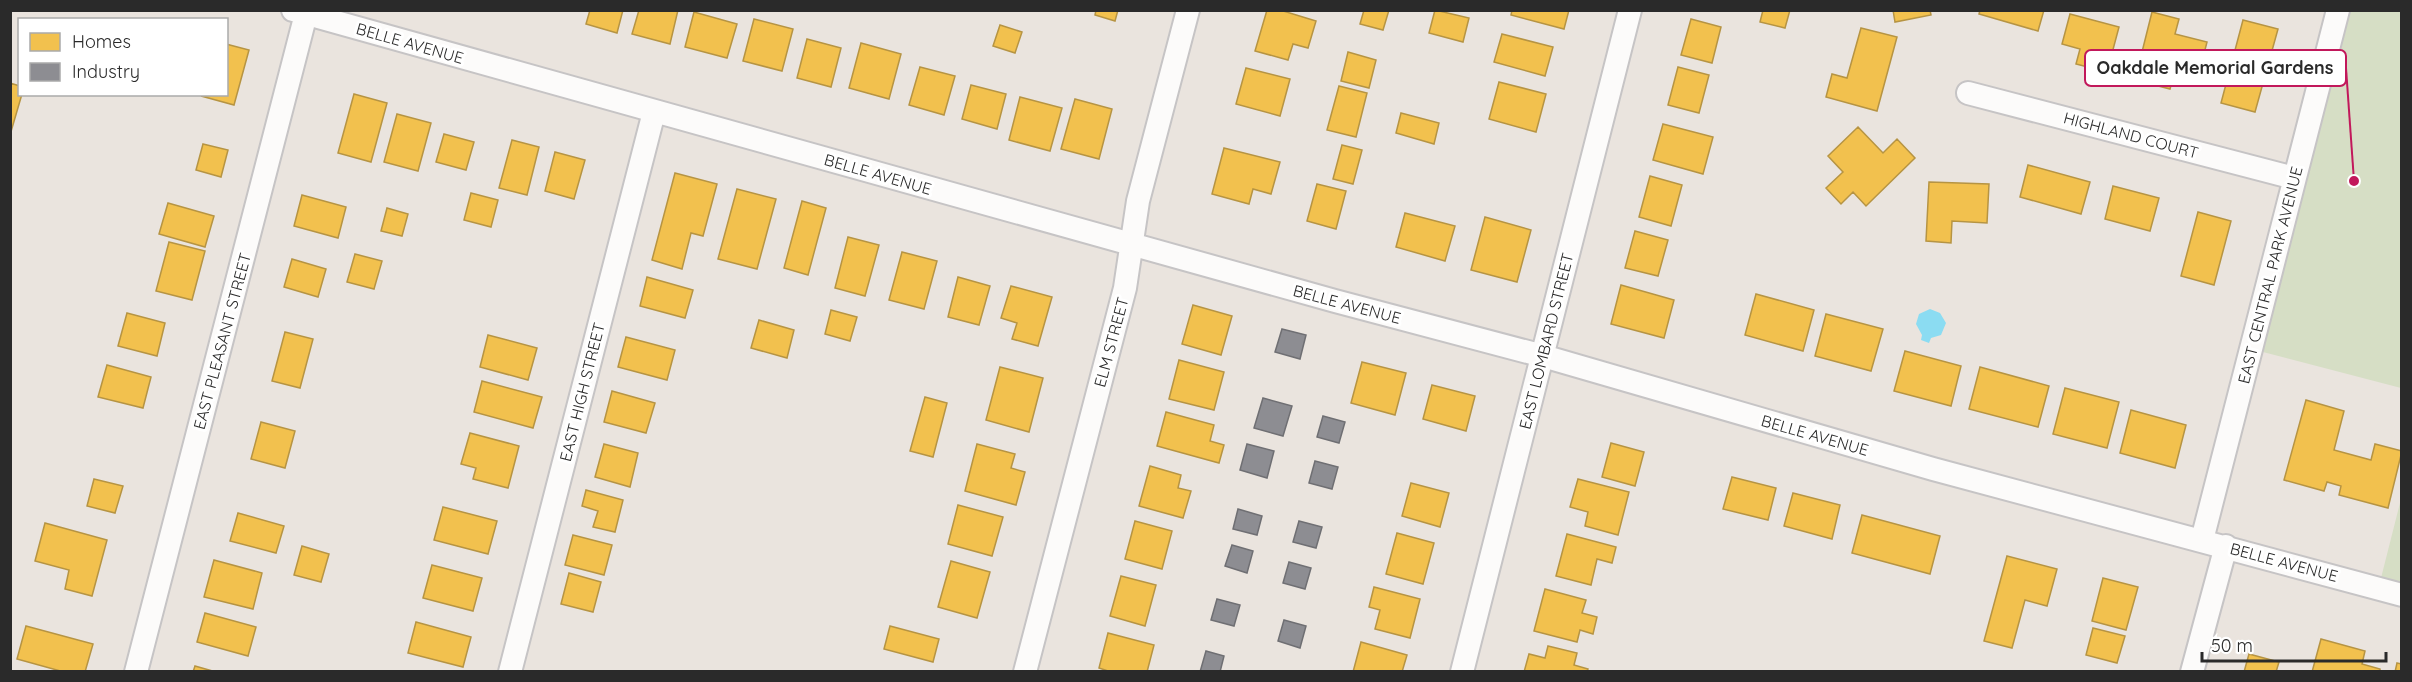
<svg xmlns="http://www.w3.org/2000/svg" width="2412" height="682" font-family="Quicksand,sans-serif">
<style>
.cemetery{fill:#d6dec5}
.water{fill:#8bdcf2}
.homes{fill:#f2c14e;stroke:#b69443;stroke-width:1.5}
.industry{fill:#8d8d92;stroke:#6f6f73;stroke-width:1.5}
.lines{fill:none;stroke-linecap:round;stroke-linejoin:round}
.street-casing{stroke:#c6c4c5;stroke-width:26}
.street{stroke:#fcfbfa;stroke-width:22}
.labels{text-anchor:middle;stroke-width:6;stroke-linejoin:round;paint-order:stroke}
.street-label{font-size:16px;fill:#2a2a2a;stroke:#fff}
.leader{fill:none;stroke:#c2185b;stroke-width:2}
.callout-dot{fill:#c2185b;stroke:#fff;stroke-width:2}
.callout{fill:#fff;stroke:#c2185b;stroke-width:2}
.callout-label{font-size:18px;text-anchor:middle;font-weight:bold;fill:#2a2a2a}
</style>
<rect width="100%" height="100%" fill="#eae4de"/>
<!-- cemetery -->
<path class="cemetery" d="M2350,11H2401V388L2263,352Z
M2401,499V588L2380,582Z"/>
<!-- water -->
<path class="water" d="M1930,309L1940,313L1946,323L1941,335L1931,338L1929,343L1921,340L1922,335L1916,324L1919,314Z"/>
<!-- homes -->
<path class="homes" d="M590,10H623L617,33L586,24Z
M639,10H678L670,44L632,34Z
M1096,10H1118L1115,21L1095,15Z
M1267,10H1280L1316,21L1308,48L1293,44L1288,60L1255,51Z
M1364,10H1389L1383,30L1360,24Z
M1435,10L1469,18L1463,42L1429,33Z
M1512,10H1569L1564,29L1511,15Z
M1763,10H1790L1785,28L1760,22Z
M1893,10H1930L1931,15L1895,22Z
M1980,10H2044L2038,31L1979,14Z
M694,12L737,24L727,58L685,47Z
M2152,12L2179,19L2175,34L2207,42L2199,73L2176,67L2170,89L2135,80Z
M2070,14L2119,27L2107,72L2076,64L2080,49L2062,44Z
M754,19L793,29L782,71L743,61Z
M1691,19L1721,27L1712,63L1681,55Z
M2243,20L2278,29L2255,112L2221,103Z
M1000,25L1022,32L1015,53L993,46Z
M1861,28L1897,37L1877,111L1826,97L1832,74L1847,78Z
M1502,34L1553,47L1545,76L1494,62Z
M807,39L841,48L831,87L797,78Z
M861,43L901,54L889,99L849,88Z
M226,44L249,50L234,105L201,96L226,94Z
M1348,52L1376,60L1369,88L1341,81Z
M920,67L955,76L944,115L909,105Z
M1678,67L1709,75L1699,113L1668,105Z
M1246,68L1290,79L1280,116L1236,104Z
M1499,82L1546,94L1536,132L1489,119Z
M10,83L20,86V94H22L10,135Z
M971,85L1006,94L997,129L962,119Z
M1339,86L1367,93L1356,137L1327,130Z
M354,94L387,103L371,162L338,153Z
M1020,97L1062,108L1050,151L1009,140Z
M1075,99L1112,109L1099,159L1061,149Z
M1401,113L1439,123L1434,144L1396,133Z
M397,114L431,123L418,171L384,162Z
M1663,124L1713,137L1703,174L1653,160Z
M1858,127L1883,153L1897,139L1915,158L1866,206L1853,192L1841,204L1826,188L1843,172L1828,156Z
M444,134L474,142L466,170L436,162Z
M512,140L539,147L527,195L499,188Z
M203,144L228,150L221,177L196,170Z
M1342,145L1362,150L1353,184L1333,179Z
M1224,148L1280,162L1271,194L1253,189L1249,204L1212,194Z
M555,152L585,160L574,199L545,191Z
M2028,165L2090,182L2081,214L2020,197Z
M675,173L717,184L703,236L691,233L682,269L652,260Z
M1650,176L1682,185L1671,226L1639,217Z
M1929,182L1989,184L1987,223L1952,221L1951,243L1926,241Z
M1317,184L1346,191L1336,229L1307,221Z
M2113,186L2159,198L2150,231L2105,219Z
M737,189L776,199L757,269L718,259Z
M471,193L498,200L491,227L464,220Z
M302,195L346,207L338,238L294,226Z
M802,201L826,208L808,275L784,268Z
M168,203L214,216L205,247L159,234Z
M387,208L408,214L402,236L381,231Z
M2198,212L2231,221L2214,285L2181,276Z
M1405,213L1455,226L1445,261L1396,247Z
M1485,217L1531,230L1517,282L1471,270Z
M1635,231L1668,240L1658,276L1625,268Z
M848,237L879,245L865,296L835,288Z
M169,242L205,251L192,300L156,291Z
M902,252L937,261L924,309L889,300Z
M355,254L382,261L374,289L347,282Z
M292,259L326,269L318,297L284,287Z
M647,277L693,290L685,318L640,306Z
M958,277L990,286L979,325L948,317Z
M1621,285L1674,300L1664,338L1611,324Z
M1011,286L1052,297L1038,346L1012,339L1017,323L1001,318Z
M1756,294L1814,310L1803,351L1745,335Z
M1193,305L1232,316L1221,355L1182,344Z
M831,310L857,317L850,341L825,334Z
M127,313L165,323L157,356L118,346Z
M1826,314L1883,329L1871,371L1815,356Z
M759,320L794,330L787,358L751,348Z
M285,332L313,339L300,388L272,381Z
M488,335L537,348L528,380L480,367Z
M626,337L675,350L667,380L618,367Z
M1905,351L1961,366L1951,406L1894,391Z
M1179,360L1224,372L1214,410L1169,399Z
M1362,362L1406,373L1395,415L1351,403Z
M107,365L151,377L143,408L98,397Z
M1000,367L1043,378L1029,432L986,420Z
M1980,367L2049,386L2038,427L1969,409Z
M482,381L542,397L533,428L474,412Z
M1432,385L1475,396L1466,431L1423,419Z
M2065,388L2119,402L2107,448L2053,434Z
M612,391L655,403L646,433L604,422Z
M925,397L947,403L933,457L910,451Z
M2306,400L2344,411L2334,450L2371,460L2375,444L2402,451L2388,508L2339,495L2341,486L2327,482L2324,491L2284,480Z
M2131,410L2186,425L2175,468L2120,453Z
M1166,412L1214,425L1210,441L1224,445L1219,463L1157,446Z
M261,422L295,431L285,468L251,459Z
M470,433L519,446L508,488L473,479L476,468L461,464Z
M1611,443L1644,452L1635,486L1602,477Z
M604,444L638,453L630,487L595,477Z
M977,444L1015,454L1011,468L1025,472L1016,505L965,491Z
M1150,466L1181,475L1178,488L1191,491L1183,518L1139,506Z
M1732,477L1776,488L1768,520L1723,509Z
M94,479L123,486L115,513L87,506Z
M1578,479L1629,492L1618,535L1585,526L1588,512L1570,507Z
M1411,483L1449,493L1440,527L1402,516Z
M586,490L623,500L615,532L593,527L598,511L582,506Z
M1793,493L1840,505L1832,539L1784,526Z
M958,505L1003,517L992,556L948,544Z
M443,507L497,521L488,554L434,540Z
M238,513L284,526L276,553L230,541Z
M1862,515L1940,536L1930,574L1852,553Z
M1135,521L1172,531L1162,569L1125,559Z
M45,523L107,540L92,596L65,589L69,570L35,561Z
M1397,533L1434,543L1423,584L1386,574Z
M1567,534L1616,547L1612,563L1597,559L1591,585L1556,576Z
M573,535L612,545L604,575L565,565Z
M302,546L329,554L321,582L294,575Z
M2007,556L2057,569L2047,606L2025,600L2012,648L1984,641Z
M214,560L262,573L253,609L204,597Z
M951,561L990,572L977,618L938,607Z
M432,565L482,578L473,611L423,598Z
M569,573L601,582L593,612L561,604Z
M1121,576L1156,585L1145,626L1110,616Z
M2103,578L2138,587L2126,630L2092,621Z
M1374,587L1420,599L1410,638L1375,629L1380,610L1369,607Z
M1545,589L1586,600L1582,613L1597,617L1593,634L1580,630L1577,642L1534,631Z
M205,613L256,627L248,656L197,642Z
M416,622L471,637L463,667L408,653Z
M26,626L93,644L85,672H64L17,659Z
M890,626L939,639L933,662L884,649Z
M2093,628L2125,636L2117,663L2086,655Z
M1108,633L1154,645L1147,672H1111L1099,668Z
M2321,639L2365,651L2362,664L2380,669V672H2312Z
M1361,642L1407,655L1402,672H1353Z
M1548,646L1577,653L1574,665L1588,669L1587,672H1524L1529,654L1545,658Z
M2249,654L2279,662L2276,672H2244Z
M2397,663L2402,664V672H2395Z
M195,666L216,672H193Z"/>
<!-- industry -->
<path class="industry" d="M1282,329L1306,335L1300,359L1275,352Z
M1263,398L1292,406L1283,436L1254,428Z
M1323,416L1345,422L1339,443L1317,437Z
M1247,444L1274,451L1267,478L1240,470Z
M1315,461L1338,467L1332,489L1309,483Z
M1238,509L1262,516L1257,535L1233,529Z
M1299,521L1322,527L1316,548L1293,542Z
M1232,545L1253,551L1247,573L1225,566Z
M1289,562L1311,568L1305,589L1283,583Z
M1217,599L1240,605L1234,626L1211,620Z
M1284,620L1306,626L1300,648L1278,641Z
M1206,651L1224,656L1220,672H1200Z"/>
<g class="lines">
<defs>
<path id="street" d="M293,10L1335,301L1543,356L1933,469L2402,595
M1968,93L2294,178
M2202,540L2338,10
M136,672L307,10
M510,672L654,112
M1025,672L1125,288L1138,201L1188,10
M1462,672L1630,10
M2192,672L2226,546"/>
</defs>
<!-- street casing -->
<use href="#street" class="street-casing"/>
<!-- street -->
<use href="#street" class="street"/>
</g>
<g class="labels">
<!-- street labels -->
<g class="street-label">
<text transform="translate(410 43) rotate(16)" y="6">BELLE AVENUE</text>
<text transform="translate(2131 135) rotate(15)" y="6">HIGHLAND COURT</text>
<text transform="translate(878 174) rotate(16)" y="6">BELLE AVENUE</text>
<text transform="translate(2270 275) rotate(-76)" y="6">EAST CENTRAL PARK AVENUE</text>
<text transform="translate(1347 304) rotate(15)" y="6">BELLE AVENUE</text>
<text transform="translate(222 341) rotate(-75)" y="6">EAST PLEASANT STREET</text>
<text transform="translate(1546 341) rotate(-76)" y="6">EAST LOMBARD STREET</text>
<text transform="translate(1111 342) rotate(-75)" y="6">ELM STREET</text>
<text transform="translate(582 392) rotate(-76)" y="6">EAST HIGH STREET</text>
<text transform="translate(1815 435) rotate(16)" y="6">BELLE AVENUE</text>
<text transform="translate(2284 562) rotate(15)" y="6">BELLE AVENUE</text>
</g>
</g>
<!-- callouts -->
<path class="leader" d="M2354 181L2346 68"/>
<circle class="callout-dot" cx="2354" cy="181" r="6"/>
<rect class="callout" x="2085" y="50" width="261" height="36" rx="6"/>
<g class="callout-label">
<text x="2215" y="74">Oakdale Memorial Gardens</text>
</g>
<!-- border -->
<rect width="2412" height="682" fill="none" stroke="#2a2a2a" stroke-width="24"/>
<!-- legend -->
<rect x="18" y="18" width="210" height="78" fill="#ffffff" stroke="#aaaaaa" stroke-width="1.5"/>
<rect x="30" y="33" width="30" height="18" fill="#f2c14e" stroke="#aaaaaa" stroke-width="1.5"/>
<text x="72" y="48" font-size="18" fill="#2a2a2a">Homes</text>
<rect x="30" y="63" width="30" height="18" fill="#8d8d92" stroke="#aaaaaa" stroke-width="1.5"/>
<text x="72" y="78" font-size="18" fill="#2a2a2a">Industry</text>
<!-- scale -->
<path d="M2202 652v9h184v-9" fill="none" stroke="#2a2a2a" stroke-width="3"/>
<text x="2211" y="652" font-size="18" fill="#2a2a2a" stroke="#ffffff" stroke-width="4.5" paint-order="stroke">50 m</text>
</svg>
